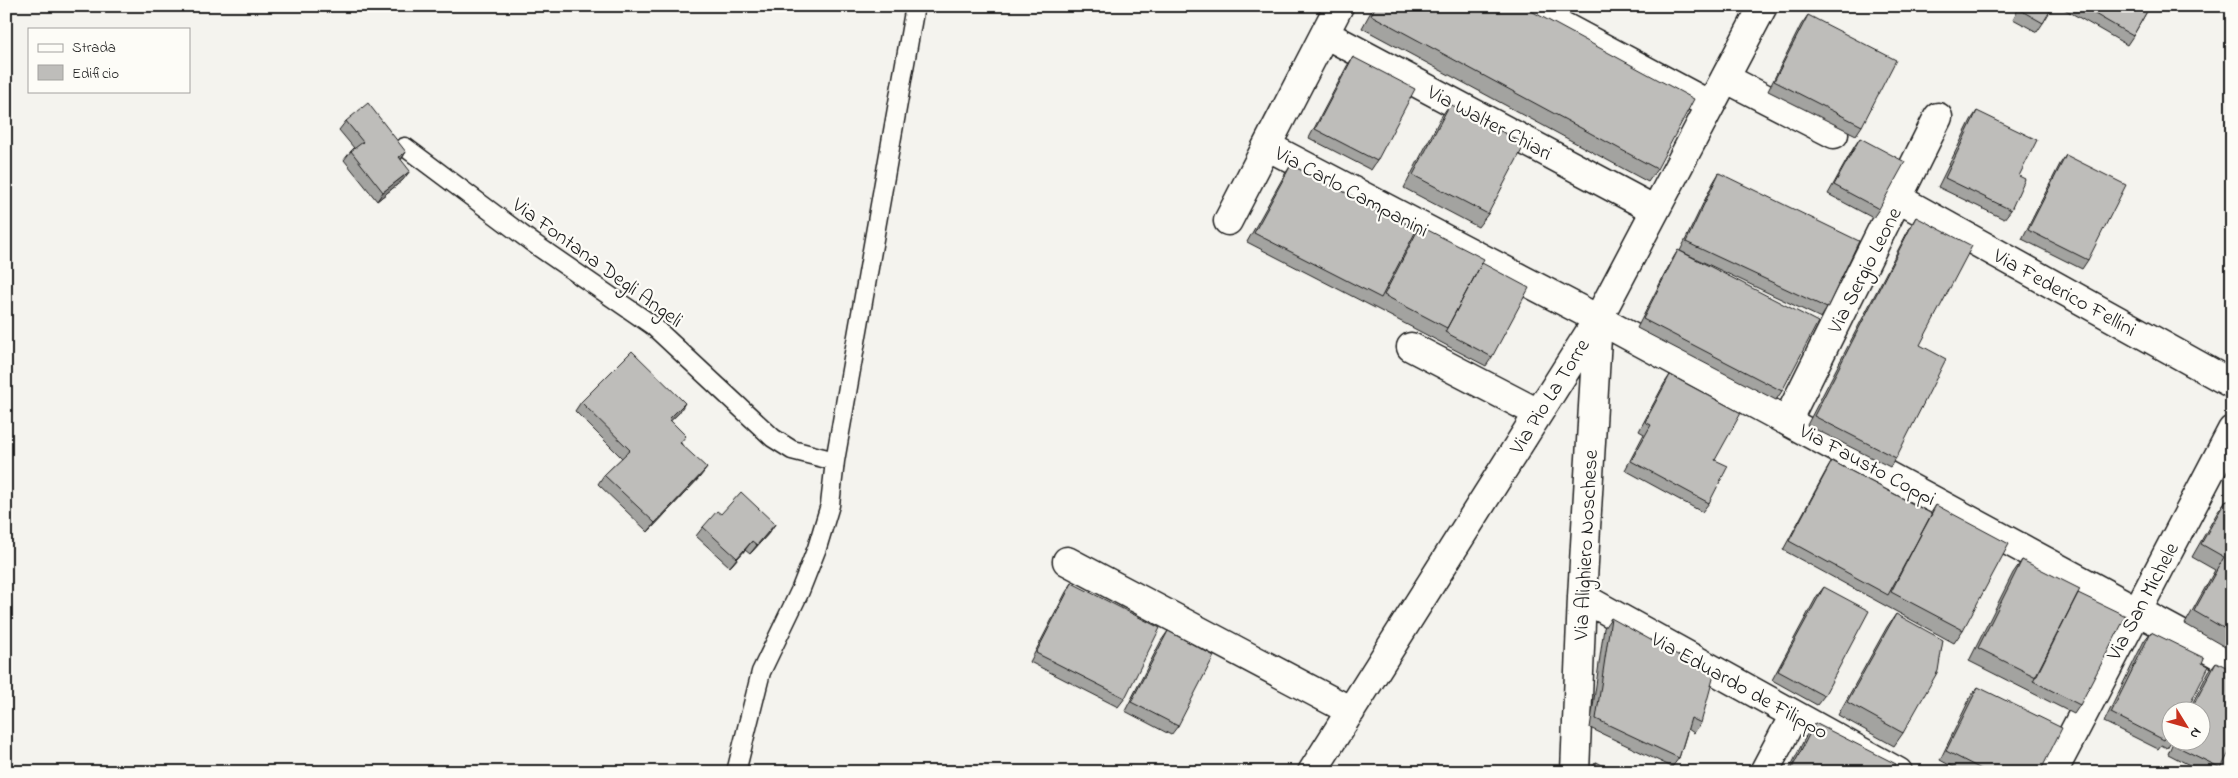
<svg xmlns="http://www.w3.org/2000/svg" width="2238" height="778" font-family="'Indie Flower',sans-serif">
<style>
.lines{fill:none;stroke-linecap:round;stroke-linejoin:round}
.lane-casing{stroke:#1c1c1c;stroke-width:21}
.street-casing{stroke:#1c1c1c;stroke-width:31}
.lane{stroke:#fdfcf7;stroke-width:18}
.street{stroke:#fdfcf7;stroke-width:28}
.wall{fill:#a3a3a0;stroke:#1c1c1c}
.shaded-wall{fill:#858482;stroke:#1c1c1c}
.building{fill:#bebdba;stroke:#1c1c1c}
.labels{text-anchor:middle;stroke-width:4.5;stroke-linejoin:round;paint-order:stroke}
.street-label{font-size:21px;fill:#1c1c1c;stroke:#fdfcf7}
</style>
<rect width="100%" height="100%" fill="#f4f3ee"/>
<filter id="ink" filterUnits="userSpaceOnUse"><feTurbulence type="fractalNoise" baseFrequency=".02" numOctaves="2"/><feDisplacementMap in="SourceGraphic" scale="10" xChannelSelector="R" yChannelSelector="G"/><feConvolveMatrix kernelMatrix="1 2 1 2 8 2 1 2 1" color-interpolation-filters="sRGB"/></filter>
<g filter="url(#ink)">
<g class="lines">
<defs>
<path id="lane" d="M405,147L533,243L652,325L773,438L792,450L835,461
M736,772L761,672L800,591L817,548L830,505L835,461L915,6"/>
<path id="street" d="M1525,6L1710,105
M1325,34L1655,210
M1725,78L1834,134
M1267,146L1598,319L2232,662
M1899,199L2232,384
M1228,221L1339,6
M1411,347L1538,413
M1787,421L1938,117
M1067,561L1351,711
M1582,597L1898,772
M1312,772L1598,319L1763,6
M1575,772L1582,597L1598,320
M1764,772L1794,715
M2053,772L2232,430"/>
</defs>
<!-- lane casing -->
<use href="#lane" class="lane-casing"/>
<!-- street casing -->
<use href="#street" class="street-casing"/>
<!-- lane -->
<use href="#lane" class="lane"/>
<!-- street -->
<use href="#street" class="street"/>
</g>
<!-- wall -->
<path class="wall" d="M1374,6H1522L1657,169L1648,182L1362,28Z
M2020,6H2053L2043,23L2037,32L2013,19Z
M2059,6H2150L2133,36L2127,45Z
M1808,15L1862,126L1856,135L1768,91L1801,25Z
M1353,57L1377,161L1371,170L1309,138L1347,66Z
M1450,104L1488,214L1478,227L1404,188L1441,117Z
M1977,111L2019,176L2011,210L2004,219L1938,187L1971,120Z
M346,121L406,152L401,160L403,180L377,201L344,160L351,151L354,148L339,130Z
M1860,138L1879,209L1873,218L1828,194L1854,147Z
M2066,155L2088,260L2082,269L2022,239L2060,164Z
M1291,165L1417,229L1420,226L1482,263L1492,357L1486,366L1375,308L1247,242L1285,174Z
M1719,173L1827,308L1821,318L1680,251L1713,183Z
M1916,217L1896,458L1890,467L1807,425L1910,227Z
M1678,250L1782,391L1776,400L1637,328L1672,260Z
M1670,375L1715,460L1709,503L1702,512L1625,470L1644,434L1639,431L1664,384Z
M581,402L679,413L670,421L681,443L700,477L648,532L598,484L604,475L622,458L575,411Z
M1832,461L1931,513L1936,505L1963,630L1954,643L1783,550L1826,471Z
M2226,500L2232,504V651L2185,624L2215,570L2192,557L2217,513Z
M721,514L775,524L769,533L750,554L745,550L730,567L696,536L703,527Z
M2022,560L2078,593L2080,705L2074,714L1969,661L2013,573Z
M1072,583L1125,698L1118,707L1030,662L1066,592Z
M1824,587V696L1817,705L1772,680L1817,596Z
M1896,614L1903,733L1894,746L1838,715L1887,627Z
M1611,618L1701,723L1694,733L1688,729L1679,758L1672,767L1590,728L1604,628Z
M1168,631L1178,726L1171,735L1125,711L1161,641Z
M2151,632L2202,663L2170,710V740H2172L2167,748L2161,745L2158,749L2104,722L2144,641Z
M2216,662L2221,768L2219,772H2203L2168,754L2174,740H2200V710H2189L2209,671Z
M1978,687L2040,772H1962L1940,760L1971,696Z
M1815,723L1892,772H1788L1806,736Z
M1596,762L1616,772H1588Z"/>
<!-- shaded-wall -->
<path class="shaded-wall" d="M406,152L400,161L399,157Z
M410,171L403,180L377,201L383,192Z
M685,403L679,413L662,429L669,419Z
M707,468L700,477L648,532L655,523Z
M775,524L769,533L750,554L757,545Z
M752,541L745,550L730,567L737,558Z"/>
<!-- building -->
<path class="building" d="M1376,6H1522L1694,99L1657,169L1371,15Z
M2022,6H2053L2043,23L2020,10Z
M2081,6H2150L2133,36Z
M1808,15L1896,60L1862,126L1774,81Z
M1353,57L1415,89L1377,161L1315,129Z
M368,103L406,152L399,157L410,171L383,192L351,151L363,142L346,121Z
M1450,104L1525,144L1488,214L1413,175Z
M1977,111L2037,140L2019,176L2025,179L2011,210L1945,178Z
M1860,138L1905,162L1879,209L1834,185Z
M2066,155L2126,185L2088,260L2028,230Z
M1291,165L1417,229L1381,298L1254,233Z
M1719,173L1859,241L1827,308L1686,242Z
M1916,217L1972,246L1920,345L1946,359L1896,458L1814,416Z
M1420,226L1484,259L1447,328L1384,295Z
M1678,250L1818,322L1782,391L1643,319Z
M1482,263L1529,288L1492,357L1445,332Z
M632,351L685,403L669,419L686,436L680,443L707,468L655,523L604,475L630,450L581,402Z
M1670,375L1741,413L1715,460L1728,466L1709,503L1631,461L1651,425L1645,422Z
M1832,461L1932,514L1888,595L1789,541Z
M741,492L775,524L757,545L752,541L737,558L703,527L717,511L721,514Z
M2226,500L2232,504V633L2194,611L2224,557L2201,544Z
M1936,505L2009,544L1963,630L1891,592Z
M2022,560L2080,589L2036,677L1978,648Z
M1072,583L1160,628L1125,698L1036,653Z
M1824,587L1869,611L1824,696L1778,671Z
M2078,593L2126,616L2080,705L2033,681Z
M1896,614L1943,640L1938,671L1903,733L1847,702Z
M1611,618L1714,675L1701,723L1691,718L1679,758L1596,719Z
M1168,631L1214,656L1178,726L1131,702Z
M2151,632L2204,658L2202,663L2209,666L2187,710H2170V738L2166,735L2164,740L2111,713Z
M2216,662L2232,670V747L2221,768L2174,745L2176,740H2200V710H2191Z
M1978,687L2062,728L2040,772H1987L1946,751Z
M1815,723L1896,764L1892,772H1790Z
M1596,762L1616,772H1597Z"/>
</g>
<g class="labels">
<!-- street labels -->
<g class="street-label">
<text transform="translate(1490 122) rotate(28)" y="7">Via Walter Chiari</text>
<text transform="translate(1352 191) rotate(28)" y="7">Via Carlo Campanini</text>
<text transform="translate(598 262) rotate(36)" y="7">Via Fontana Degli Angeli</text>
<text transform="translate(1864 270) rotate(-63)" y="7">Via Sergio Leone</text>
<text transform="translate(2065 292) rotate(29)" y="7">Via Federico Fellini</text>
<text transform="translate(1549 396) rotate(-58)" y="7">Via Pio La Torre</text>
<text transform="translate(1868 464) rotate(28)" y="7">Via Fausto Coppi</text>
<text transform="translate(1585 545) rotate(-87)" y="7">Via Alighiero Noschese</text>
<text transform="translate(2142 601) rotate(-62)" y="7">Via San Michele</text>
<text transform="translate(1740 685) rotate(29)" y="7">Via Eduardo de Filippo</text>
</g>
</g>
<!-- margin -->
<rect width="2238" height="778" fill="none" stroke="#fdfcf7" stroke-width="25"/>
<rect x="12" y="12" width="2213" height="753" fill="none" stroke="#1c1c1c" stroke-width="2" filter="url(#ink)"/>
<!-- legend -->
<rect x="28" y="28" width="162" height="65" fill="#fdfcf7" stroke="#a3a29f"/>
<rect x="38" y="44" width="25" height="8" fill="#fdfcf7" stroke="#a3a29f"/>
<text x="72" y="52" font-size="15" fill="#1c1c1c">Strada</text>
<rect x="38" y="65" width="25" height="15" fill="#bebdba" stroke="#a3a29f"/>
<text x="72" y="78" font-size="15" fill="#1c1c1c">Edificio</text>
<!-- north arrow -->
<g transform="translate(2186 726) rotate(127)"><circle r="24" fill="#fdfcf7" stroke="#a3a29f"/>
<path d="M0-4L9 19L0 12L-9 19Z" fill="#c8321e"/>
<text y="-8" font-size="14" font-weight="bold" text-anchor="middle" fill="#1c1c1c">N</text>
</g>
</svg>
